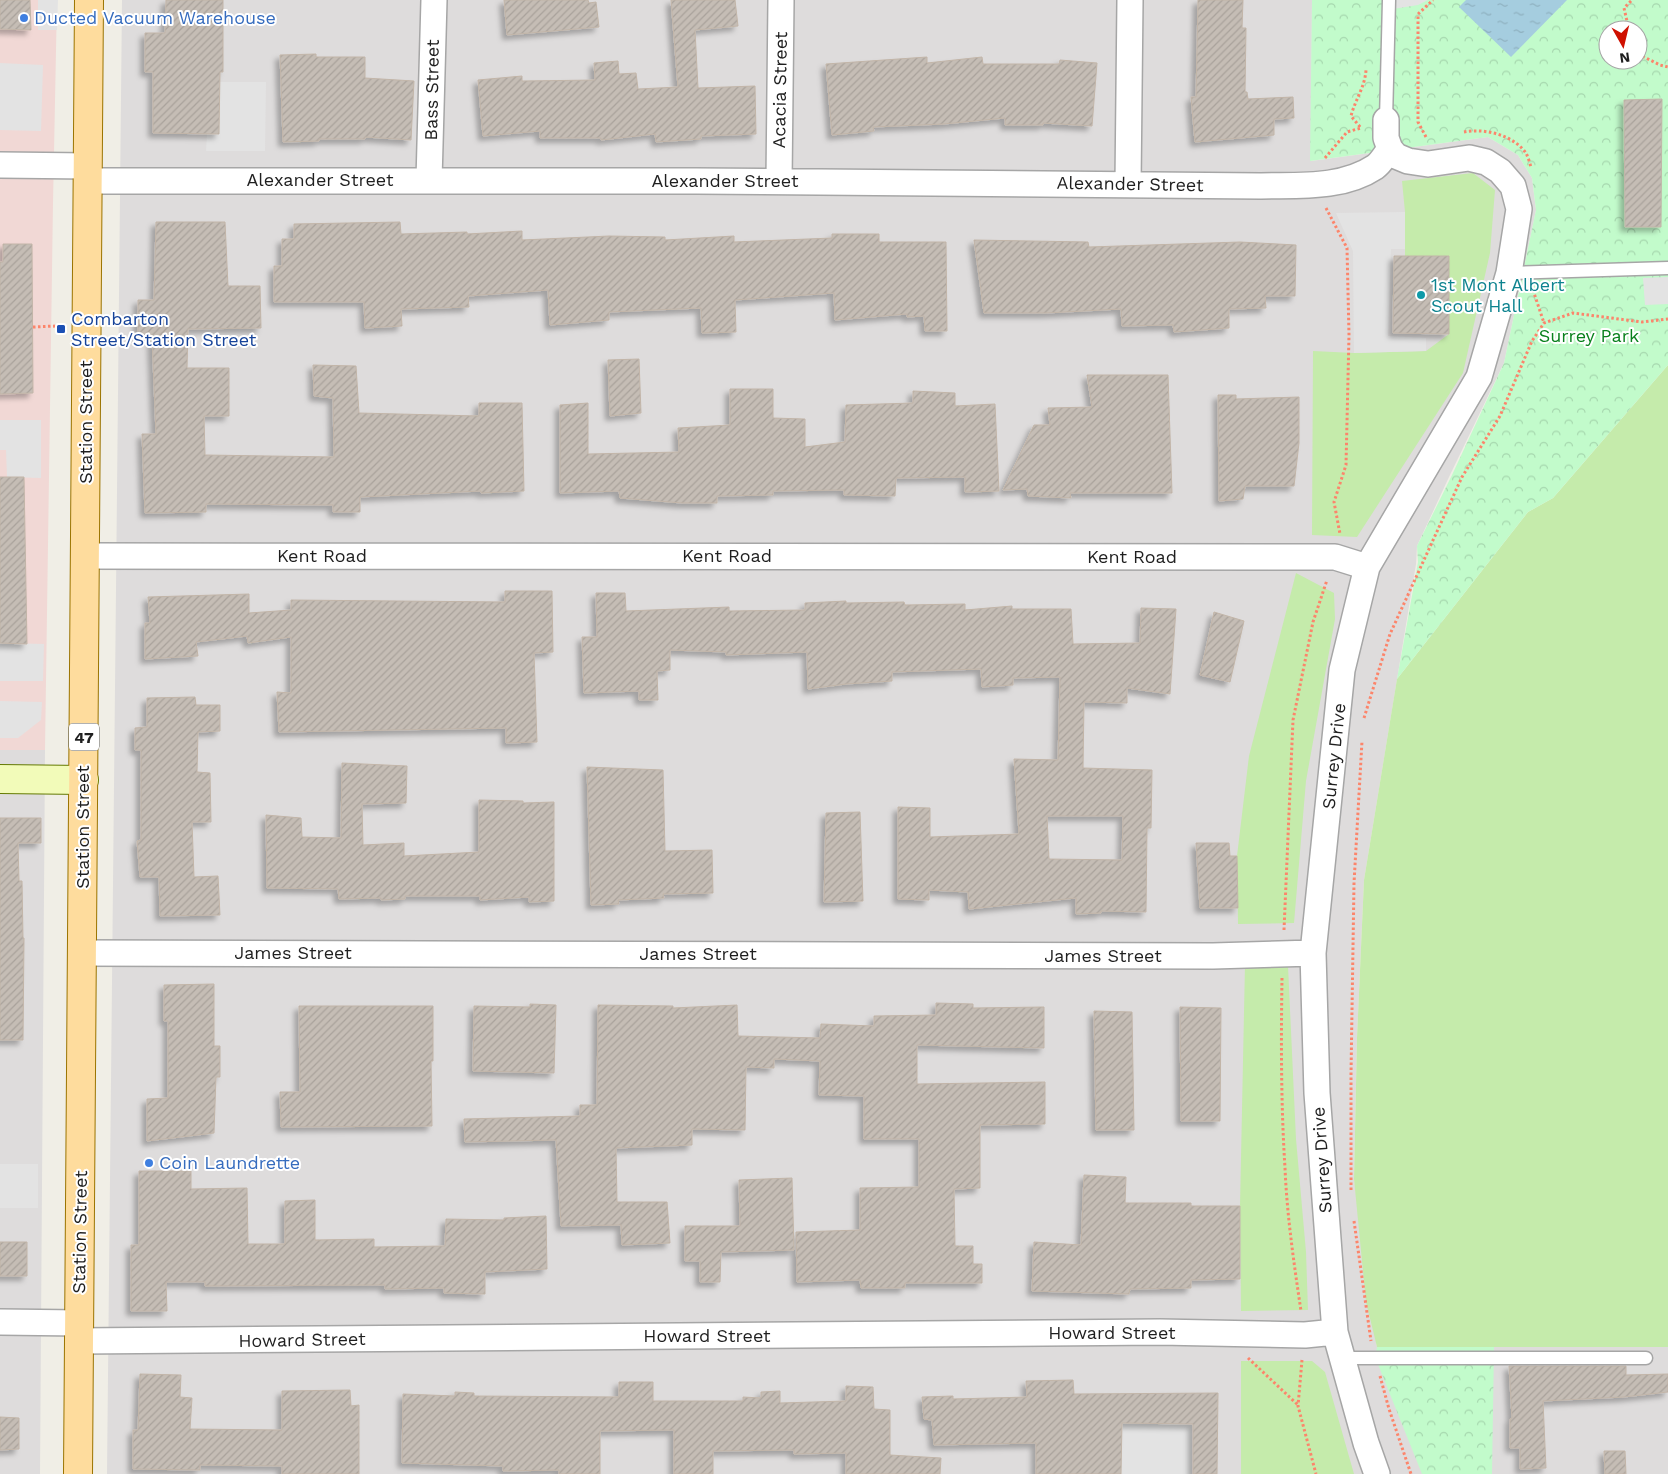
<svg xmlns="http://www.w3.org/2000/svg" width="1668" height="1474" font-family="'Work Sans',sans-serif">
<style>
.residential{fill:#dedcdc}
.commercial{fill:#f1d8d5}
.grass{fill:#c5ebab}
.park{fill:url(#park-crowns);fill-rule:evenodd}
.parking{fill:#e3e3e3}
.water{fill:url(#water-ripples)}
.building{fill:url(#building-hatch);stroke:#c2b5a8;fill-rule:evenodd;filter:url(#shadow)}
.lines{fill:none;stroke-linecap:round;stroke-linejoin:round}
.lane-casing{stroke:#a6a6a6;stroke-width:15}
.street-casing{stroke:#a6a6a6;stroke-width:28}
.secondary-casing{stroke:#647a03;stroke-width:30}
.primary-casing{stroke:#9b7400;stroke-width:30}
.path{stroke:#fc856b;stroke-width:3;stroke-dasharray:2.5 2.5;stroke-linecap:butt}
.lane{stroke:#fff;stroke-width:12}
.street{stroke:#fff;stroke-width:25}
.secondary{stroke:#f2fbb9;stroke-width:28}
.primary{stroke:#fedc9d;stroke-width:28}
.shop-dot{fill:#3f7fe0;stroke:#fff;stroke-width:2}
.culture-dot{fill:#0f9aa8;stroke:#fff;stroke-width:2}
.transit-dot{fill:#1a4fb4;stroke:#fff;stroke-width:2}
.labels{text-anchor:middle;stroke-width:4;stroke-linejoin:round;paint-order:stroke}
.shield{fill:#fff;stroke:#626262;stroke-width:1}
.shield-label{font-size:16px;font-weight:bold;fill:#1f1f1f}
.shop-label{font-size:18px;fill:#366cbe;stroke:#fff;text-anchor:start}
.street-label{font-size:18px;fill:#1f1f1f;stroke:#fff}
.culture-label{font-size:18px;fill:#0d838f;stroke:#fff;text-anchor:start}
.transit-label{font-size:18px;fill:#164399;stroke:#fff;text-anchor:start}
.park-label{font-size:18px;fill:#09811d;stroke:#fff}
</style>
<defs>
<pattern id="park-crowns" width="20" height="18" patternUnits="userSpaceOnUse" patternTransform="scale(1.25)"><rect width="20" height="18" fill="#c2fbcb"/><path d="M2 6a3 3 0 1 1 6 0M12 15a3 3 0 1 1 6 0" fill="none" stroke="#a6d7ae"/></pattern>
<pattern id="water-ripples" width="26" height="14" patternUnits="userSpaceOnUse" patternTransform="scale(1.25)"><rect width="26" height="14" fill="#a5cddf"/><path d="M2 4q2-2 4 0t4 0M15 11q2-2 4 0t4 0" fill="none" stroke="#8eb0bf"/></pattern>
<pattern id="building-hatch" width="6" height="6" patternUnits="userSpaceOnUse" patternTransform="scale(1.25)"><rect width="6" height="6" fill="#c5bdb5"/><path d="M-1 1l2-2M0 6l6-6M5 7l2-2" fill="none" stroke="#a9a29b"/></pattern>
<filter id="shadow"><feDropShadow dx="-4.5" dy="4.5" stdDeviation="2.5" flood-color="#0004"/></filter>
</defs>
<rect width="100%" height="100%" fill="#f0eee6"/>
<!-- residential -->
<path class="residential" d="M122,0H1312L1311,161L1488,137L1518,155L1532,178L1536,210L1504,363L1449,477L1417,546L1416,564L1364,880L1357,1038L1354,1179L1377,1347H1668V1474H107Z
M0,750H45L40,1474H0Z"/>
<!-- commercial -->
<path class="commercial" d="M0,0H57L53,203L45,750H0Z"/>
<!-- grass -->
<path class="grass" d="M1473,173L1495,190L1490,253L1463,373L1357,537L1312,535L1313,351L1354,353L1426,351L1449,334V256H1405V212L1402,181Z
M1668,365V1347H1377L1366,1302L1354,1179L1357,1038L1364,880L1397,679L1528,512L1553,498Z
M1296,573L1334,593L1335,619L1306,781L1294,923L1238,924L1237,856L1249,756Z
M1245,964L1288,966L1296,1139L1306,1252L1308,1310L1241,1311L1240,1206Z
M1241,1361H1312L1325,1372L1354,1474H1241Z"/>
<!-- park -->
<path class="park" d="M1312,0H1668V365L1553,498L1528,512L1397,679L1418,562L1417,546L1452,475L1504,363L1536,210L1532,178L1518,155L1488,137L1310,161ZM1608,30H1638V60H1608Z
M1377,1347H1494L1492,1474H1422L1375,1357Z"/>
<!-- parking -->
<path class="parking" d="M38,0H58L57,30H38Z
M1381,0H1428L1418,5L1393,9Z
M0,63L43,65L41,131L0,130Z
M176,82H266L265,151H206L207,134Z
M1405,212V249H1391L1388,336L1426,338V351L1354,353L1353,251L1336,213Z
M1668,277V304L1645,305L1643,278Z
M0,420H41V478L7,477L6,450H0Z
M0,643L44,644L43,681H0Z
M0,701L42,702L41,720L18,738H0Z
M0,1164H38V1208H0Z
M1122,1423L1193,1424V1474H1121Z"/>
<!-- water -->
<path class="water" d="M1466,0H1567L1511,57L1459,7Z"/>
<!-- building -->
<path class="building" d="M0,0H30L31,30L0,29Z
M166,0H223V72H220L219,134L153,133V72H145V33H165Z
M504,0H588L589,3L596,2L599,27L507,35Z
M671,0H735L738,26L695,30L698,88L755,86L756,134L701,136V139L656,142L655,134L601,140V138H540V131L483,136L478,80L522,76V81L595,80L594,63L618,61L619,74L636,73L638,89L678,87Z
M1198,0H1243L1242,28H1246L1245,92H1247L1248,99L1293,97L1294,118L1274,119V135L1195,142L1191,97H1196Z
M316,54V57H365V78L414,81L411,140L365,137V139H319V141L283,142L280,55Z
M927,57V63L982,57L983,64H1059L1060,60L1097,63L1092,126L1043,123V125H1005V118L944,124L873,127L874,131L832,135L826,64Z
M1662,99L1661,227H1625L1624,100Z
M156,222H225L228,286H260L261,328L188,329L187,368H229V416H204L205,455L334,457L333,398L314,396L313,365L356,366L359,413L479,416V403H522L524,491L481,493V491L360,497V512H333V505L206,504V512L145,513L142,434H156L152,337H138V300H154Z
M400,222L401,234L467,232V234L522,231V240L609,236L665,237V240L734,236V242L832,238V234H879V242H946L947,331H925L924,316L907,317V314L835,320L834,293L735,300L736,332L702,333L701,308L609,312V320L550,325L548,290L468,296L469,307L401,309L402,326L365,328L364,302H274V266H282V239H294V224Z
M974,240L1088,242L1089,247L1240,242L1296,245L1295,296H1265L1266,308L1229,309V328L1174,332L1173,325L1122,326L1121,309L1046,313H984Z
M3,244H32L33,393L0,394V262H3Z
M1394,256H1449V334L1393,333Z
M639,359L641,413L610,416L608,360Z
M1087,375H1168L1172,493H1070L1071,498L1028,496L1027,489L1003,490L1034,425H1050L1048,408L1092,407Z
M730,389H773V418L805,419V447L845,442L846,405L913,403V391L955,393V406L995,404L999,491L965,492V477L896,478L895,496L844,495V490L773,491V495L717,496V503H682L620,498L619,491L560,493V405L588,403V454L679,452L678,428L730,425Z
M1218,395H1236V399L1299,397V443L1294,486H1245L1243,499L1219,501Z
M0,477H24L27,644L0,643Z
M505,591H552L553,652L534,653L537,742L506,743V728L279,732L277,692L291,693V637L248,643L247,636L196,642L198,656L145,659V623H150L148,597L249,594V613L291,610V600L505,602Z
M596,593H625L626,611L729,607V611L805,610V603L846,601V603L904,602L905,605L965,604V610L1012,606V609H1071L1073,644L1140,643L1141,608L1176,609L1170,694L1127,688V703L1084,702L1083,768L1152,770L1151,828H1147L1146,912L1101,911V913L1076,914V898L969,909L968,892L929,890V900L898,899V807L930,808V837L1019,834L1014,759L1058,760L1060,677L1013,678V685L982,687L981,669L892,672V681L846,684L808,689L807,652L726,655V652L670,650V670L657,671L658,700H639V691L584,693L582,637H597ZM1047,816H1123L1122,860L1049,859Z
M1214,612L1244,621L1230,682L1200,675Z
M195,697L196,705H220V731L198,732L197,772L210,773L211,822H192L194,877L218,876L220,915L160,916L159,877H140L137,841L141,840V750H135V728L147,727V698Z
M342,763L407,766L406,803L362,804L363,845L404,843V856L479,852V800L523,801V803L554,802V901L529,902V897L480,900V896H405V899L381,900V898L339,899L338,889L267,888L266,815L301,818L302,837L341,838Z
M587,767L663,770L665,851L712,850L713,893L663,894L664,898L618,900L619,904L591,905Z
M860,812L863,901L824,902L826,813Z
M0,818H41V843H18L19,881H22L23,938H24L23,1040H0Z
M1196,843H1229L1230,856H1237L1238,908H1200Z
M214,984V1046H220V1077H216L214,1133L147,1141V1099L168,1098V1021H164V985Z
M936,1003L973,1004V1008L1044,1007V1048L917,1045V1084L1045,1082V1124L980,1125V1188L954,1189L955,1246H973V1264H982V1283H905V1288H861L860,1280L797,1282L796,1232L860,1230V1188L919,1187V1139H864V1096L819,1095L820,1061L774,1059V1068L746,1067L745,1130L692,1129V1145L616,1148L617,1202H667L670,1243L622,1245L621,1225L561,1226L556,1140L465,1142L464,1119L580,1116V1105H597L598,1005L673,1006V1008L737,1005L738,1036L820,1038L821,1024L874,1026V1016L936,1015Z
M530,1004L556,1005L554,1073L473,1071L474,1006L530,1007Z
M299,1006H433V1061H431L432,1126L281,1127L280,1092H300Z
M1180,1007L1221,1008L1220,1121H1181Z
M1094,1011L1132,1012L1134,1130H1096Z
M139,1171H191V1189L247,1188L248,1244H285V1201L315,1200V1240L374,1239V1247L445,1246L446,1219L504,1220V1218L546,1216L547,1269L485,1272V1294L444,1293V1288L385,1289V1285L205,1286V1282H166L167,1311H131V1245H139Z
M1084,1175L1126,1177L1125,1203H1191V1206H1240V1279L1191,1280V1288L1130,1289L1129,1294L1032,1291L1034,1242L1081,1245Z
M792,1178L794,1250L721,1252L720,1282H700V1261H685V1226H740L739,1180Z
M0,1242H27V1276H0Z
M1509,1366H1626V1375L1668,1374V1392L1624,1397L1543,1401L1546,1468L1520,1469V1448H1510V1419L1512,1418Z
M140,1374L181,1375L180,1397L192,1398L190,1429L282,1430V1391L350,1390L351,1406L359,1405V1474H282V1466L200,1465V1470L133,1469V1430H138Z
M1073,1380L1074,1394L1218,1393L1217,1474H1193V1424L1122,1423L1121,1474H1036V1443L934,1445L932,1420L924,1419L922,1397L953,1396V1399L1027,1397L1026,1381Z
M619,1382H653V1401H743V1397L761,1398V1392L780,1391V1403L846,1401V1386L873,1387L874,1409L890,1410V1455L941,1458L940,1474H846V1453L794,1454V1450L713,1451V1474H674V1430L600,1431V1474H559V1470L503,1471V1466L402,1463L403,1394L455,1396V1392L474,1393V1396L619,1397Z
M0,1417L19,1418V1449L0,1450Z
M1604,1451H1625L1626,1474H1605Z"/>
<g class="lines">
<defs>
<path id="lane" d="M1386,120L1389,0
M1509,273L1668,268
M1342,1358H1646"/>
<path id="street" d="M0,165L88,166
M429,180L434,0
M87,181H696L1261,186C1298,185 1342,189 1375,167C1381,163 1385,155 1390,149
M779,181L781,0
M1128,184L1130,0
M85,556L1310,557H1335L1367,567
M83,953L1213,956L1313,953
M0,1322L79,1323
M79,1341L1160,1332L1305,1335L1335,1332
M1377,1474L1366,1443L1335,1332L1317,1093L1313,953L1342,670L1367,567L1479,377L1509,273L1519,209L1513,186L1500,171L1486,162L1469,158L1428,164L1408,161L1396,156L1390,149L1386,138V120"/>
<path id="secondary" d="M0,779L84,780"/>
<path id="primary" d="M78,1474L89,0"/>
</defs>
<!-- lane casing -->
<use href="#lane" class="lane-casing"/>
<!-- street casing -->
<use href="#street" class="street-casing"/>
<!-- secondary casing -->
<use href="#secondary" class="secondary-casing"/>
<!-- primary casing -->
<use href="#primary" class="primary-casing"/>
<!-- path -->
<path class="path" d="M1629,30L1624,8L1632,0
M1638,54L1660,65L1668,67
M1464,132C1485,128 1513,135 1526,153C1528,157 1530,163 1531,168
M1426,137L1418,122V14L1433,0
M1325,158L1347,132L1361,128L1351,116C1355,100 1365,87 1366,70
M1326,208L1347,248L1349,335L1346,465L1334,502L1340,534
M1533,290L1544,323
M33,327L56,326
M1364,718L1390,634L1462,477L1500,416L1532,341L1544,323L1573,313L1642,322L1668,319
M1284,930L1293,720L1313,622L1327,580
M1282,978C1281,1041 1281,1105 1285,1168C1287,1216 1294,1264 1301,1311
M1351,1190V1074L1354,883L1362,741
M1354,1221L1371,1341
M1248,1358L1298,1405
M1302,1360L1298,1406L1316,1474
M1380,1376L1389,1409L1411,1474"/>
<!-- lane -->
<use href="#lane" class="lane"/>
<!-- street -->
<use href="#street" class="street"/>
<!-- secondary -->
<use href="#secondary" class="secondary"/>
<!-- primary -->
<use href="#primary" class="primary"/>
</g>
<!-- markers -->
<g class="shop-dot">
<circle cx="24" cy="18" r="5"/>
<circle cx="149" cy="1163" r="5"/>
</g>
<circle class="culture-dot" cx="1421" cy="295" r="5"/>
<rect class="transit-dot" x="56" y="324" width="10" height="10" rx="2.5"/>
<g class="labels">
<!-- shield labels -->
<rect class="shield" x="69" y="723.5" width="30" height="27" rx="4"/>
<g class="shield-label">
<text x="84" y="743">47</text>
</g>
<!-- shop labels -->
<g class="shop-label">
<text x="34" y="24">Ducted Vacuum Warehouse</text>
<text x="159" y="1169">Coin Laundrette</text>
</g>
<!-- street labels -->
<g class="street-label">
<text transform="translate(432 90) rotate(-89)" y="6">Bass Street</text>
<text transform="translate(780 90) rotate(-89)" y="6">Acacia Street</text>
<text x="320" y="186">Alexander Street</text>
<text x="725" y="187">Alexander Street</text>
<text transform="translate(1130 184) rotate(1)" y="6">Alexander Street</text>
<text transform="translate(86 422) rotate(-90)" y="6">Station Street</text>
<text x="322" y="562">Kent Road</text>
<text x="727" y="562">Kent Road</text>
<text x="1132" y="563">Kent Road</text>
<text transform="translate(1334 756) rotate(-84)" y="6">Surrey Drive</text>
<text transform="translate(83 827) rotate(-90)" y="6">Station Street</text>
<text x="293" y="959">James Street</text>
<text x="698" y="960">James Street</text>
<text x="1103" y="962">James Street</text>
<text transform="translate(1322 1160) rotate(-94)" y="6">Surrey Drive</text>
<text transform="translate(80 1232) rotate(-89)" y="6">Station Street</text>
<text x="1112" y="1339">Howard Street</text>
<text x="707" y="1342">Howard Street</text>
<text transform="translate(302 1340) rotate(-1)" y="6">Howard Street</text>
</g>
<!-- culture labels -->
<g class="culture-label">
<text x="1431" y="291">1st Mont Albert<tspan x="1431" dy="21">Scout Hall</tspan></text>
</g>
<!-- transit labels -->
<g class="transit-label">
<text x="71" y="325">Combarton<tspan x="71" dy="21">Street/Station Street</tspan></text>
</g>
<!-- park labels -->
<g class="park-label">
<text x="1589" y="342">Surrey Park</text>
</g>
</g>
<!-- north arrow -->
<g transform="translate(1623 45) rotate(172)"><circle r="24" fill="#ffffff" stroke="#a5a5a5"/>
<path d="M0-4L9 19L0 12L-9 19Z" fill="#cf1000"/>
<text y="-8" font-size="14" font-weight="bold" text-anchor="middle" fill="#1f1f1f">N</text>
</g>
</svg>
